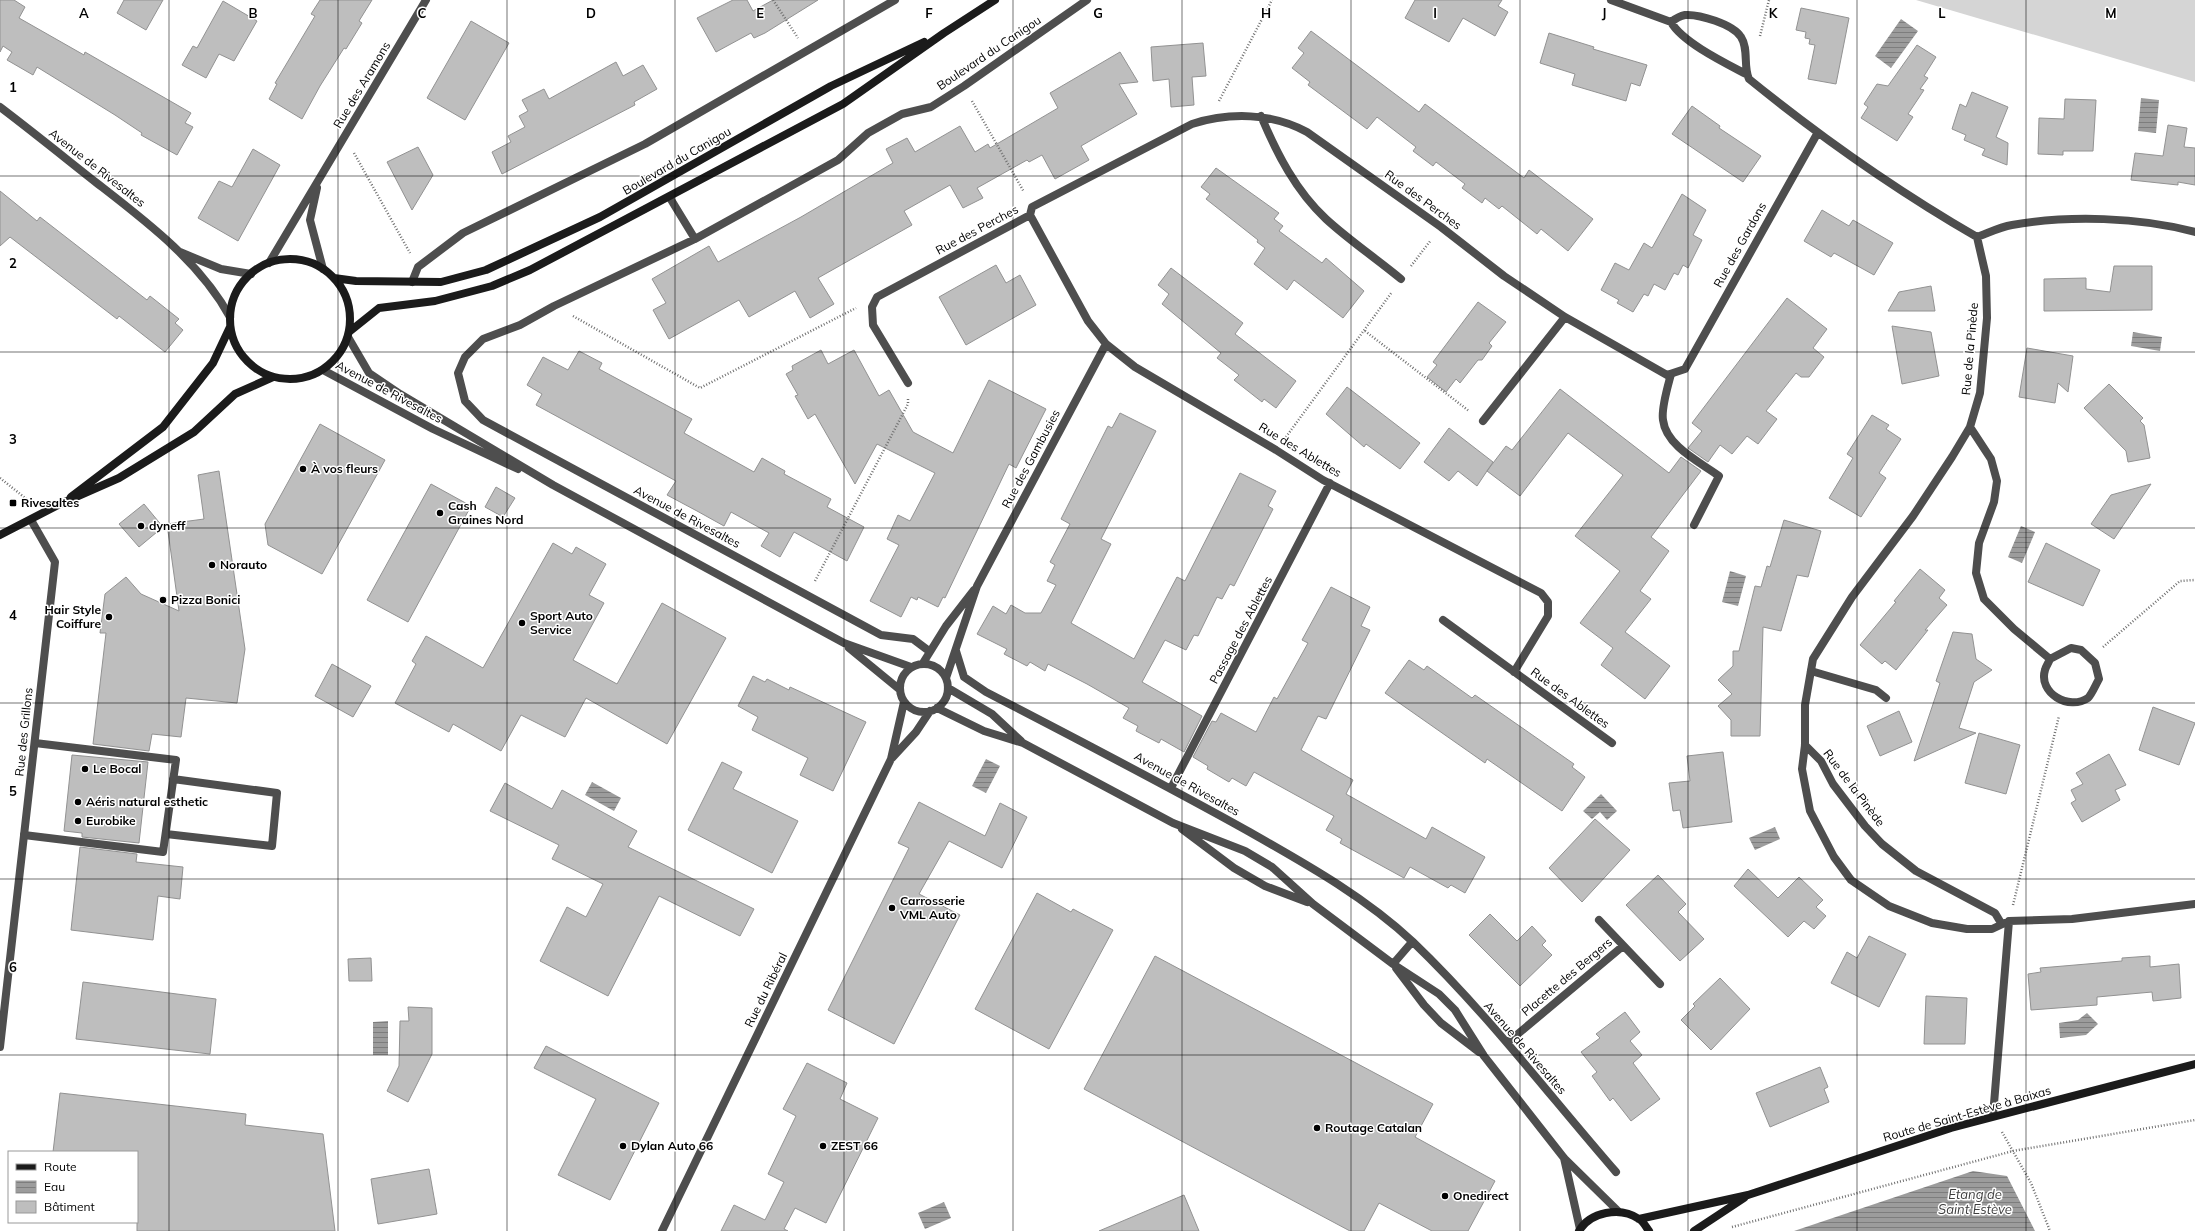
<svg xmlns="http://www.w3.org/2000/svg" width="2195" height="1231" font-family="Mulish,sans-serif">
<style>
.pitch{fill:#d5d5d5}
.water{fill:url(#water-rules)}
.building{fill:#bebebe;stroke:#929292}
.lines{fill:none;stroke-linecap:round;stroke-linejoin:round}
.path{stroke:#707070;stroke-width:2.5;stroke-dasharray:1 2;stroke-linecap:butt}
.lane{stroke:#4e4e4e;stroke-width:8}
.street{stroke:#4e4e4e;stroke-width:8}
.secondary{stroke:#1b1b1b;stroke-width:8}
.grid{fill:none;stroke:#000;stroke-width:1;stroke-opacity:0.55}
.poi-dot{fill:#000;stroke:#fff;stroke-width:1.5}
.labels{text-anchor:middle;stroke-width:3;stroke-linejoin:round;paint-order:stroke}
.street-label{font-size:12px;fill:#000;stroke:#fff}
.poi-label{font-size:12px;font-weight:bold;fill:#000;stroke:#fff;text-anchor:start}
.water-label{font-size:13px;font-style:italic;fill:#3d3d3d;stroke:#fff}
.grid-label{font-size:13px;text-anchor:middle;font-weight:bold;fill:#000;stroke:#fff;stroke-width:3;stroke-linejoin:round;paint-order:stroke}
</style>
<defs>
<pattern id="water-rules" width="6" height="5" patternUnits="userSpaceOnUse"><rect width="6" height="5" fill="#9c9c9c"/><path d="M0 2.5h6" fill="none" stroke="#7d7d7d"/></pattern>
</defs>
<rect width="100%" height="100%" fill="#fff"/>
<!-- pitch -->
<path class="pitch" d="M1916,0H2195V82Z"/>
<!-- water -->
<path class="water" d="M1901,19L1918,31L1891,68L1875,56Z
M2141,98L2159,100L2156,133L2138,131Z
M2133,332L2162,337L2160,351L2131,346Z
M2021,526L2035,532L2022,563L2008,557Z
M1730,571L1746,576L1738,606L1722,602Z
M986,759L1000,766L986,793L972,786Z
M592,782L621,798L614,811L585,795Z
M1601,794L1617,811L1607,820L1600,812L1592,819L1583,811Z
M1775,827L1780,839L1755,850L1749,838Z
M2087,1013L2098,1024L2086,1035L2060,1038L2059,1023L2078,1020Z
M388,1021V1055H373V1022Z
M1973,1171L2007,1176L2035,1231H1794Z
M944,1202L951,1218L925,1229L918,1213Z"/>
<!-- building -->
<path class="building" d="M0,0H14L25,7L19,18L84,55L85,52L191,113L185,123L193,127L177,155L141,135L142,133L115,115L37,67L33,75L7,60L12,52L3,46L0,52Z
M124,0H163L146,30L117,13Z
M320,0H372L359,21L362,23L346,49L344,48L320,86L302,119L269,99L277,84L275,83L315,16L311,14Z
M733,0H747L753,11L773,0H818L765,33L754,38L751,33L716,52L697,18Z
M1415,0H1502L1498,6L1508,12L1495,36L1463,18L1449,42L1405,18Z
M223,1L257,21L234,61L219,54L206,78L182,65L193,46L197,48Z
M1801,8L1849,18L1836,84L1808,79L1815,45L1809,44L1810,39L1805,38L1806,32L1796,30Z
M471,21L509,43L465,120L427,98Z
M1311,31L1419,112L1425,104L1524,178L1529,170L1593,219L1568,251L1541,229L1537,234L1502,206L1499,209L1485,198L1482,203L1462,188L1465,184L1436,162L1433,166L1413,151L1416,147L1377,117L1367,129L1308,85L1310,82L1292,68L1304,53L1298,48Z
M1549,33L1594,47L1593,49L1647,65L1640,86L1631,83L1626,101L1572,85L1575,74L1540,63Z
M1203,43L1206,76L1192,77L1194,105L1171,107L1169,79L1153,81L1151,47Z
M1917,45L1936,57L1924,76L1928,78L1920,89L1924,90L1908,114L1913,117L1897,141L1861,118L1868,107L1864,104L1877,84L1888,86Z
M1120,52L1138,82L1119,84L1137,114L1081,146L1089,160L1055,179L1042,155L1029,162L1027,160L977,188L983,198L963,208L950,185L904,211L912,225L818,278L834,304L810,318L795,291L749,317L739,300L669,339L653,310L666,303L652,279L709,246L718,262L801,217L893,163L886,149L907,138L915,152L960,126L975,152L988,144L990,148L1058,108L1050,93Z
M616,62L623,76L643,65L657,89L634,102L635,105L502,174L492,152L511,142L508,136L525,127L519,116L528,111L522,100L544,89L549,99Z
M1972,92L2008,107L1996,137L2008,143L2007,165L1982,155L1985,149L1964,140L1966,135L1952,129L1960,104L1966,107Z
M2065,99L2096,100L2093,151H2063V155L2038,154L2039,118L2064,119Z
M1692,106L1720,126L1719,128L1761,156L1743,182L1672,134Z
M2168,125L2187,128L2184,147L2195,148V185L2178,182V185L2131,180L2135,153L2163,156Z
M418,147L433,175L412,210L387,162Z
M253,149L280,165L238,241L198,218L219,181L232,187Z
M1216,168L1279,213L1274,219L1283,226L1279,231L1322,263L1326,258L1364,291L1343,318L1294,280L1287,290L1254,264L1265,248L1257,242L1258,240L1206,199L1210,194L1201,187Z
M0,191L37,221L40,217L147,300L150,296L179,319L175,323L183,330L165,352L119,316L117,319L10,237L0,246Z
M1682,194L1706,210L1693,235L1702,240L1688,268L1683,265L1678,275L1674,273L1665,290L1654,284L1648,296L1644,294L1633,312L1617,303L1619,300L1601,290L1615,263L1629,270L1644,243L1652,248Z
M1822,210L1849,226L1853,220L1893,243L1874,275L1834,253L1831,257L1804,241Z
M996,265L1006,283L1020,275L1036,305L966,345L939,297Z
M2114,266H2152V310L2044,311V279L2086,278V289L2110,292Z
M1171,268L1243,323L1235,334L1296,381L1276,408L1264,399L1262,402L1234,380L1239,375L1217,358L1221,353L1162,304L1169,294L1158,285Z
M1931,286L1935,311H1888L1899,292Z
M1787,298L1827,329L1813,348L1824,357L1809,377H1801L1796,373L1766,411L1777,419L1758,444L1747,436L1732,454L1720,445L1708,462L1688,448L1702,431L1692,423Z
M1478,302L1506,322L1489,343L1492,346L1482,360H1478L1460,383L1456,379L1446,392L1427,377L1437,365L1433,362Z
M1892,326L1931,332L1939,376L1902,384Z
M2027,348L2073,356L2068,392L2058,383L2055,403L2019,397Z
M821,350L828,364L854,350L879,396L889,390L913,432L953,453L989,380L1046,409L1016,468L1009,464L945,598L943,597L938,607L918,597L917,600L911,597L901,617L870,601L899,545L887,539L898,515L910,521L935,473L877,444L855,484L815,414L808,419L795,396L798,395L786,374L793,370L792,366Z
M579,351L602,363L599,369L692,419L684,433L754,472L762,458L785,471L784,474L831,499L827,507L864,527L847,561L794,532L780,557L761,546L769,533L731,512L724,526L697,511L667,495L676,481L536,405L542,394L527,385L543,357L568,370Z
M2109,384L2143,418L2140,421L2144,425L2150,458L2128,462L2126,451L2084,408Z
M1347,387L1420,443L1400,469L1366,444L1364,447L1326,414Z
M1560,389L1669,473L1681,457L1701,471L1651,537L1669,551L1640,591L1651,599L1625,632L1670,666L1645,699L1601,665L1613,648L1580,623L1620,571L1575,536L1623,475L1568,433L1520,496L1487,471L1506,446L1512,450Z
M1120,413L1156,431L1101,539L1111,544L1071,623L1134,659L1177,577L1185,581L1240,473L1276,491L1268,506L1273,509L1234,586L1230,584L1222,599L1217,597L1198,636L1194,635L1186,650L1165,640L1142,682L1202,716L1184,752L1161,739L1159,743L1136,731L1138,726L1123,718L1129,708L1087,684L1048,664L1045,671L1030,662L1027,666L1004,654L1007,649L977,634L993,606L1006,614L1011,605L1025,613H1041L1056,585L1047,581L1055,565L1050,562L1070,524L1061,519L1108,426L1112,428Z
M1872,415L1889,425L1886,429L1901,439L1879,473L1886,478L1861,517L1829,498L1853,458L1847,454Z
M320,424L385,460L322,574L268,545L265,524Z
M1449,428L1493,462L1477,486L1458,471L1449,481L1424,462Z
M219,471L245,649L237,703L186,698L181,737L152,734L149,751L93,744L106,633H100L105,594L126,577L141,594L179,611L167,524L204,519L198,475Z
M431,484L471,506L408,622L367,600Z
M2151,484L2114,539L2091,524L2111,495Z
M496,487L515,498L503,517L485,507Z
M144,504L163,527L139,547L119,524Z
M1784,520L1821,531L1808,577L1797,575L1781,631L1763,627L1760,736H1731V720L1718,706L1732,694L1718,680L1733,666V651H1739L1755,586L1761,587L1767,566L1770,567Z
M553,543L572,554L576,547L606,564L589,595L604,603L573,660L617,684L662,603L726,638L667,744L586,698L565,737L521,715L501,751L453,724L449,732L395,703L416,664L412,661L426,636L483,668Z
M2046,543L2100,570L2083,606L2028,582Z
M1920,569L1945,590L1939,598L1947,605L1925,630H1928L1896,670L1885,661L1882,664L1860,645L1896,602L1894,601Z
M1331,587L1370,607L1361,626L1370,630L1326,719L1318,716L1301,750L1353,780L1346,794L1426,839L1432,827L1485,857L1465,893L1451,885L1448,888L1410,867L1404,878L1340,843L1342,839L1326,830L1334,816L1254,772L1246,786L1232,778L1229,782L1207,769L1208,766L1193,757L1212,721L1216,722L1221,713L1256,732L1274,697L1277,699L1308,643L1302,640Z
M1953,632L1972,634L1976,659L1992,670L1974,682L1959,728L1976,733L1914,761L1940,683L1936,681Z
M1409,660L1424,670L1427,666L1472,698L1475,695L1574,764L1572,767L1585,777L1562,811L1487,759L1485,763L1385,693Z
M332,664L371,686L353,717L315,696Z
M753,676L765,682L767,679L789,690L790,687L866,722L833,791L800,775L808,758L752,730L758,717L738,706Z
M2153,707L2195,723L2179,765L2139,750Z
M1899,711L1912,742L1880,756L1867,726Z
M1979,733L2020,745L2006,794L1965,783Z
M1723,752L1732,822L1683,828L1680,810L1673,811L1669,783L1690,781L1687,756Z
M2109,754L2126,785L2115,790L2120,800L2082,822L2071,803L2076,800L2071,790L2083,784L2076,773Z
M72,755L148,762L139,843L82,837V833L64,831Z
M722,762L742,772L733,789L798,821L772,873L688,830Z
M505,783L552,809L562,790L637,831L628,847L754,909L740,936L659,896L608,996L540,961L567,907L586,917L603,884L552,859L559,845L490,811Z
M919,802L985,836L1000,803L1027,817L1002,868L949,841L919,894L960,915L894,1044L828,1010L909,848L898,843Z
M1595,819L1630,850L1582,902L1549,868Z
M80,847L137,854L136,862L183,867L180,899L158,896L153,940L71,930Z
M1748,869L1778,898L1799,877L1823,900L1816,907L1826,916L1814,929L1804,921L1788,937L1734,886Z
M1658,875L1686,904L1678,912L1704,939L1680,961L1626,905Z
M1037,893L1071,912L1073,909L1113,930L1049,1049L975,1009Z
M1490,914L1517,941L1532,926L1546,941L1542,945L1552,955L1520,986L1469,935Z
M1869,936L1906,954L1879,1007L1831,983L1847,952L1857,958Z
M1155,956L1433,1104L1415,1137L1495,1181L1468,1231H1432L1379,1203L1364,1231H1350L1084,1089Z
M2150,956V967L2179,964L2181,998L2153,1001L2152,992L2097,997V1005L2031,1010L2028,974L2041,972L2040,968L2122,961V958Z
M371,958L372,981H349L348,959Z
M1720,978L1750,1009L1711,1050L1681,1020L1695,1006L1693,1004Z
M83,982L216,999L210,1054L76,1039Z
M1926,996L1967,998L1965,1044H1924Z
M408,1007L432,1008V1054L408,1102L387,1091L399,1066L400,1021H409Z
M1625,1012L1640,1032L1630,1041L1642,1055L1633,1063L1660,1099L1631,1121L1613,1098L1610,1101L1592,1076L1597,1072L1581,1052L1600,1038L1596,1034Z
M546,1046L659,1103L610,1200L558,1175L596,1099L534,1068Z
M807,1063L847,1083L840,1099L878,1118L826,1223L795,1208L784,1229L788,1231H721L734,1205L765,1220L784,1182L768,1174L796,1116L783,1109Z
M1820,1067L1828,1087L1824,1089L1829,1102L1770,1127L1756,1093Z
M60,1093L246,1114L245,1125L323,1134L335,1231H137V1152H53Z
M429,1169L437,1214L378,1224L371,1179Z
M1184,1195L1199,1231H1099Z"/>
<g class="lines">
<!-- path -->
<path class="path" d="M773,0L798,38
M1760,36L1769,0
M972,101L1024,192
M1219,101L1272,0
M354,153L410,253
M1411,266L1431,240
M573,316L700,388L856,308
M1365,331L1469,411
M1286,437L1392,292
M0,478L29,501
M815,581L908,404V399
M2103,647L2180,581L2195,580
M2013,905L2059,716
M2002,1132L2031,1183L2050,1231
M1732,1227L2013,1151L2195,1120"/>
<!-- lane -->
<path class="lane" d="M1671,374C1668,386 1661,408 1663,420C1666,446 1700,462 1719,476L1694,525
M1811,671L1876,690L1886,698
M166,834L272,846L277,793L173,779
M24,835L163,852L176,760L35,743"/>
<!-- street -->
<path class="street" d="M1611,0L1671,22C1682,42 1725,63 1746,74
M1671,22C1675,19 1680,16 1685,15C1699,14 1733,24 1741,37C1749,49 1743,67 1749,79C1823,139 1894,189 1977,237L1986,276L1987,318L1980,393L1970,427L1952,457L1913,516L1852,597L1813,659L1805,705V745L1802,769L1810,811L1834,857L1851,880L1889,906L1932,923L1967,929H1992L2009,921L2072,919L2195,904
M0,107C33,132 65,158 98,184C147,222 200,262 230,317
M1261,116C1277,154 1296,191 1326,219C1350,241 1377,259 1401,279
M317,188L310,220L323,269
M670,198L695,239
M1030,215L1088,321L1106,344L1135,367L1276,450L1323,480L1541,593L1548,602V616L1514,672
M1977,237C1988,233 2000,227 2012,225C2068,215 2140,217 2195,232
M180,252L221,269L251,274
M269,263L426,0
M412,282L418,267L463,233L645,144L895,0
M348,337L369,373L400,394L553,485L844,643L911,667
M323,370L433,429L518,469
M908,383L873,325L872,307L877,297L1030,215L1032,207L1192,124C1230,112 1272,113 1307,132L1441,227L1504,276L1565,317L1667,375L1685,369L1817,134
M1483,421L1565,317
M1970,427L1991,459L1997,481L1994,502L1979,543L1976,573L1984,599L2014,629L2050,659C2049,662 2046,666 2045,670C2038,693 2069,711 2088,698C2092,694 2096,684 2099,679L2095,663L2081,650L2071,648L2050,659
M1443,620L1612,743
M849,648L899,689
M929,651L913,639L881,635L483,420L465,401L458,373L465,357L483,339L520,325L554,306L695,239L838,160L868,133L902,114L931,107L964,86L1087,0
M956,651L964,677L986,692C1073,737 1160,782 1246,830C1304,863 1364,896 1413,942C1487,1013 1549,1095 1616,1172
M923,663L946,626L974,590
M900 688a24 24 0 1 1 48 0a24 24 0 1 1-48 0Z
M946,678L977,586L1106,344
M948,688L992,714L1021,741
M937,708L984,731L1023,743L1173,823L1245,851L1272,867L1313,904L1393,964L1439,994L1455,1010L1484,1056L1564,1158L1618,1211
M1805,745L1821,761L1833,784L1865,826L1882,844L1916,871L1995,913L2001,923
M892,758L916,732L930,711
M1171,788L1330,483
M1182,829L1234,868L1265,886L1307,902
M1599,920L1660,984
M1393,964L1412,942
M1396,968L1424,1005L1441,1023L1479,1052
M1507,1043L1623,946
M0,1047L55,562L31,520
M1993,1116L2009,921
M1564,1158L1580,1229
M662,1231L891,759L904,702"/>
<!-- secondary -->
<path class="secondary" d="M230 319a60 60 0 1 1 120 0a60 60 0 1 1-120 0Z
M334,278L356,281L441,282L486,270L600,217L831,86L924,42
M349,332L379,308L435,301L492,286L530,270L843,104L944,33L995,0
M71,497L163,427L213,363L230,327
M0,535L60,504L119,478L194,432L235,394L273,377
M1639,1219L1748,1195L1951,1128L2195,1064
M1579,1231C1590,1212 1620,1206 1639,1219C1643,1221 1646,1227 1649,1231
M1694,1231L1744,1198"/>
</g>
<!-- grid -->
<path class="grid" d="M169,0V1231M338,0V1231M507,0V1231M675,0V1231M844,0V1231M1013,0V1231M1182,0V1231M1351,0V1231M1520,0V1231M1688,0V1231M1857,0V1231M2026,0V1231M0,176H2195M0,352H2195M0,528H2195M0,703H2195M0,879H2195M0,1055H2195"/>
<!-- markers -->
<g class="poi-dot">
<circle cx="303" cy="469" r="4"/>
<rect x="9" y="499" width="8" height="8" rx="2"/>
<circle cx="440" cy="513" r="4"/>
<circle cx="141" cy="526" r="4"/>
<circle cx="212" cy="565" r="4"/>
<circle cx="163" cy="600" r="4"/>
<circle cx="109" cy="617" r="4"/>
<circle cx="522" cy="623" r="4"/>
<circle cx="85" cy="769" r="4"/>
<circle cx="78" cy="802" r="4"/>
<circle cx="78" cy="821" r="4"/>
<circle cx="892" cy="908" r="4"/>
<circle cx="1317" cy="1128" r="4"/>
<circle cx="623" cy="1146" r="4"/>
<circle cx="823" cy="1146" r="4"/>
<circle cx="1445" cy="1196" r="4"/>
</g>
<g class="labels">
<!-- street labels -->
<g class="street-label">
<text transform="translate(989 53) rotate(-34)" y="4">Boulevard du Canigou</text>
<text transform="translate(362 85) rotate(-59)" y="4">Rue des Aramons</text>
<text transform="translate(677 161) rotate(-30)" y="4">Boulevard du Canigou</text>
<text transform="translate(97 168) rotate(38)" y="4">Avenue de Rivesaltes</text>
<text transform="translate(1423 200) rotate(36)" y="4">Rue des Perches</text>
<text transform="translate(977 230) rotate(-28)" y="4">Rue des Perches</text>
<text transform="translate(1740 245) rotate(-61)" y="4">Rue des Gardons</text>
<text transform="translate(1970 349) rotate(-85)" y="4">Rue de la Pinède</text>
<text transform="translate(389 392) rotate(28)" y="4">Avenue de Rivesaltes</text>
<text transform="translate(1300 450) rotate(31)" y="4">Rue des Ablettes</text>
<text transform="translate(1031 459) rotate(-62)" y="4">Rue des Gambusies</text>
<text transform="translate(687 517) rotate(28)" y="4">Avenue de Rivesaltes</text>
<text transform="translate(1241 630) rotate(-62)" y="4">Passage des Ablettes</text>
<text transform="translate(1570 698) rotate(36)" y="4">Rue des Ablettes</text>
<text transform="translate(24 732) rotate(-84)" y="4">Rue des Grillons</text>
<text transform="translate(1187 784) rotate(29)" y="4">Avenue de Rivesaltes</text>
<text transform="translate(1854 788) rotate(53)" y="4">Rue de la Pinède</text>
<text transform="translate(1567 977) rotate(-40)" y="4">Placette des Bergers</text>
<text transform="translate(766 990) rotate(-64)" y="4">Rue du Ribéral</text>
<text transform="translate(1525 1048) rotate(49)" y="4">Avenue de Rivesaltes</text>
<text transform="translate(1967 1114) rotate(-16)" y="4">Route de Saint-Estève à Baixas</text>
</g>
<!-- poi labels -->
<g class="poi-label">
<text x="311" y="473">À vos fleurs</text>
<text x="21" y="507">Rivesaltes</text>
<text x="448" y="510">Cash<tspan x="448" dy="14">Graines Nord</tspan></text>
<text x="149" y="530">dyneff</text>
<text x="220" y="569">Norauto</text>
<text x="171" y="604">Pizza Bonici</text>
<text x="101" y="614" text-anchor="end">Hair Style<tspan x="101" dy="14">Coiffure</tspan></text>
<text x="530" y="620">Sport Auto<tspan x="530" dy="14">Service</tspan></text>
<text x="93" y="773">Le Bocal</text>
<text x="86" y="806">Aéris natural esthetic</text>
<text x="86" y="825">Eurobike</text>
<text x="900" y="905">Carrosserie<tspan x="900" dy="14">VML Auto</tspan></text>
<text x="1325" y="1132">Routage Catalan</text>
<text x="631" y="1150">Dylan Auto 66</text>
<text x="831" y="1150">ZEST 66</text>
<text x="1453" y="1200">Onedirect</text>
</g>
<!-- water labels -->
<g class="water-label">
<text x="1975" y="1199">Etang de<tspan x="1975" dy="15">Saint Estève</tspan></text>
</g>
</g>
<g class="grid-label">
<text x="84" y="18">A</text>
<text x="253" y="18">B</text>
<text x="422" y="18">C</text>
<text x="591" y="18">D</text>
<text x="760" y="18">E</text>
<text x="929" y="18">F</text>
<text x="1098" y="18">G</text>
<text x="1266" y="18">H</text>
<text x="1435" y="18">I</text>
<text x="1604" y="18">J</text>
<text x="1773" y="18">K</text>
<text x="1942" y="18">L</text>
<text x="2111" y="18">M</text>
<text x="13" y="92">1</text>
<text x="13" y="268">2</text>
<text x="13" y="444">3</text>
<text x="13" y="620">4</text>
<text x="13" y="796">5</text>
<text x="13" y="972">6</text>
</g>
<!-- legend -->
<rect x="8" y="1151" width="130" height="72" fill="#ffffff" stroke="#999999"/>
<rect x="16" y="1164" width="20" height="6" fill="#1b1b1b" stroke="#999999"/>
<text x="44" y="1171" font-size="12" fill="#000000">Route</text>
<rect x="16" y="1181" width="20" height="12" fill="url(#water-rules)" stroke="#999999"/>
<text x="44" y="1191" font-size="12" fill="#000000">Eau</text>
<rect x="16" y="1201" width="20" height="12" fill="#bebebe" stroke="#999999"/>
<text x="44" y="1211" font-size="12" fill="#000000">Bâtiment</text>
</svg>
